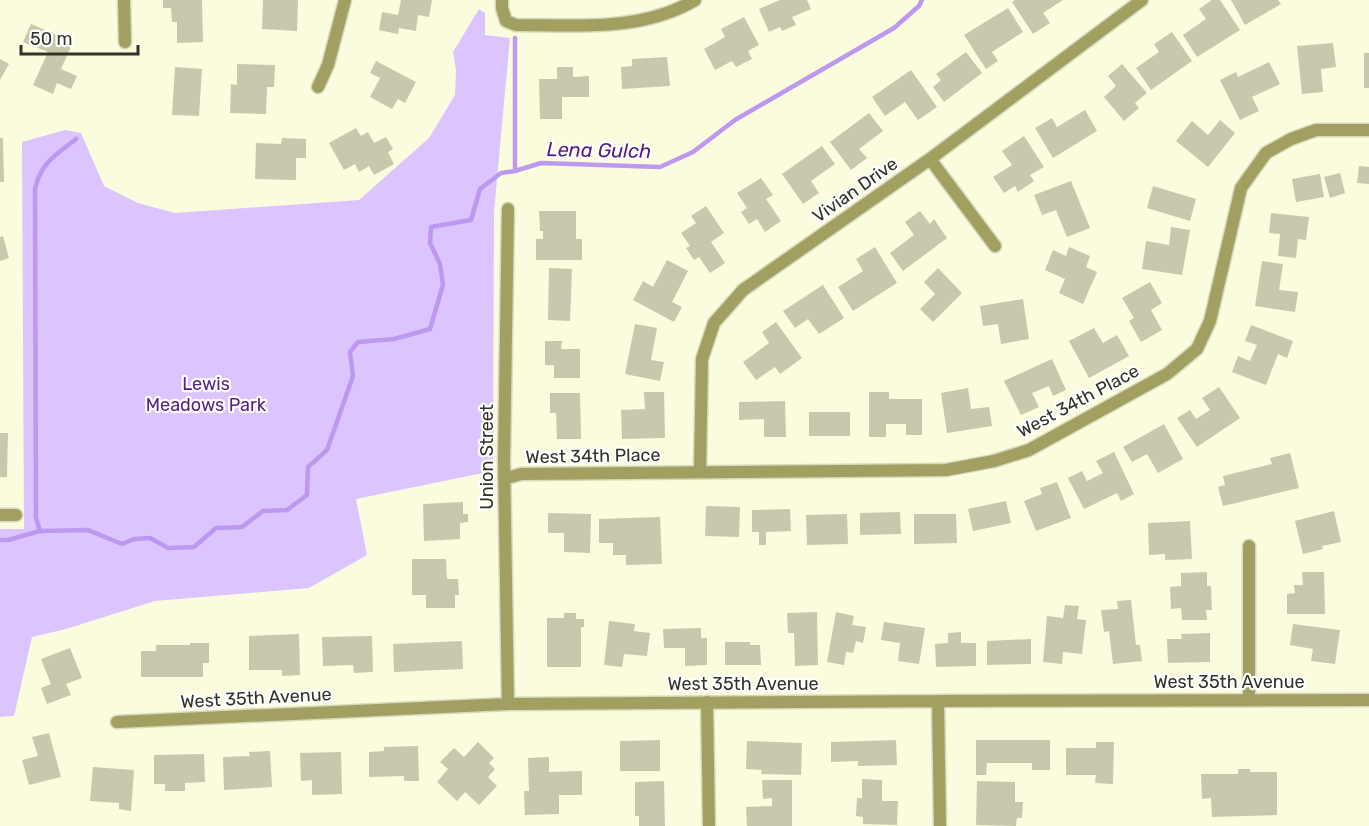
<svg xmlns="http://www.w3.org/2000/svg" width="1369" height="826" font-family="Rubik,sans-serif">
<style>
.green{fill:#dcc4ff}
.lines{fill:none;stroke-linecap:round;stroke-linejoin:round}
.stream{stroke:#bd98f0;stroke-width:4.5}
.building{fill:#c8c8ac}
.street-casing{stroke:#d7d8bd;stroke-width:15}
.street{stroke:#a1a061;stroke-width:12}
.labels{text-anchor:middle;stroke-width:4.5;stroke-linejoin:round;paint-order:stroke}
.street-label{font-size:18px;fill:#323226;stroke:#fff}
.park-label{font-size:18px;fill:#562287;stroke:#fff}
.water-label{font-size:20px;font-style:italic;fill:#521d83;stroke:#fff}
</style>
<rect width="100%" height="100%" fill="#fbfcde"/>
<!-- green -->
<path class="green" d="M479,9L485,13V35L510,38L494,212L493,471L356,499L367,555L309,588L155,601L66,629L32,637L14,716L0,717V529H24L22,142L65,130L81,133L104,186L138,203L175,213L359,200L429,138L455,95L456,70L453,52Z"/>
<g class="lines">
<!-- stream -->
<path class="stream" d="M515,38V171
M40,531L36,518L35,189C41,162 56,155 76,139
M0,540H8L40,531L88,530L122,544L134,539L150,538L168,548L194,547L216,528L242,527L263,511L287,510L307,495L308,467L327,450L353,376L350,352L358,342L394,339L430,329L443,285L440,264L430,243L431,227L471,220L480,189L501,173L515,171L541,163L660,167L693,152L735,120L894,28L919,6L922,0"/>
</g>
<!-- building -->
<path class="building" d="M163,0H202L203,42L177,43V22H172L171,8H163Z
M263,0H298L297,31L262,29Z
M401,0H432L429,17L418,15L416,31L399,28L398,34L379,30L382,12L398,15Z
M780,0H807L811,9L792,17L796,25L782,31L780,27L769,32L759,9Z
M1015,0H1063L1043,13L1050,23L1033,34L1012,2Z
M1212,0H1220L1240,30L1197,57L1183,35L1206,19L1199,9Z
M1231,0H1278L1281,4L1245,25Z
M1008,8L1023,32L992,52L998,61L986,69L964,35Z
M744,17L759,45L748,51L752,59L736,67L732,61L715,70L704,49L725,37L721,29Z
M31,24L73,42L61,69L77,76L71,89L57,83L53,94L33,85L48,52L23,42Z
M1172,32L1192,61L1151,90L1136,68L1159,52L1154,44Z
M1333,43L1336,67L1321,69L1323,92L1302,94L1297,46Z
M966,52L982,73L944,102L933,87L941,80L936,74Z
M1364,53H1369V88H1364Z
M667,57L670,86L622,89L621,67L632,66V59Z
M0,59L9,64L0,80Z
M376,61L416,82L405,103L398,99L392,109L370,97L380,78L370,73Z
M1269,62L1280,84L1252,97L1259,111L1240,120L1220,80L1236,72L1238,77Z
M237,64L275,65L274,87H267L266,114L230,113L231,84L237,85Z
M1122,64L1147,93L1135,103L1139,108L1124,121L1104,97L1116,86L1108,76Z
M175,67L202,69L199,116L172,115Z
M557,67H573V77L589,76V97H562V119H540L539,79H557Z
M911,70L937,107L918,120L905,102L885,116L872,97Z
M1085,110L1097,131L1053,158L1035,128L1052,118L1057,127Z
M869,113L883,131L859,149L867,158L851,170L830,142Z
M1220,120L1235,133L1208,167L1176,141L1192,121L1208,135Z
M356,128L361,136L368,132L374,143L386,137L393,149L388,152L394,164L374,175L369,166L359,172L355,164L344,170L329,143Z
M1024,136L1044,167L1030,175L1034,181L1018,192L1015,186L1004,193L993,177L1012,165L1002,151Z
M0,138H3L4,182H0Z
M282,138L306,139V158H296V180L255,179L256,143L281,144Z
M822,146L835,164L811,181L819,193L803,204L782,174Z
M1359,166L1369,167V184L1357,183Z
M1340,173L1345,193L1330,198L1324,177Z
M1320,174L1324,197L1296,202L1292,179Z
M761,178L773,195L766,199L781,221L765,232L757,219L749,224L741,212L747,208L737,193Z
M1071,181L1090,228L1067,237L1056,210L1042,215L1034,195Z
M1153,186L1196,199L1190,221L1147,208Z
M706,206L724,233L711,242L725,263L710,273L699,257L694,260L686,248L690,246L681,233L696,223L691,216Z
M539,211H576V239H582V260H536V239H543V231H540Z
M920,211L930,224L934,219L947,238L903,271L890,253L914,235L905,222Z
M1271,213L1309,217L1306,240L1298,239L1296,258L1278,256L1280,234L1269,233Z
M1171,227L1190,230L1182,275L1142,269L1146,241L1169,245Z
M3,236L9,258L0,261V237Z
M875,247L897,283L853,311L838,287L863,271L856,259Z
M1069,247L1090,256L1086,267L1097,272L1083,304L1059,293L1065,279L1045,270L1053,250L1066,256Z
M667,260L688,271L672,302L682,307L674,322L633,300L643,281L653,287Z
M1262,261L1283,264L1279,290L1298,292L1295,312L1255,306Z
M549,268L572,269L570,321L548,320Z
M938,268L962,293L933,322L920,309L935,294L924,282Z
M1150,282L1162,303L1151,310L1162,330L1141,342L1129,321L1134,318L1122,298Z
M823,285L844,318L819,334L808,319L795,328L783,311Z
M1023,299L1029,339L1001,344L998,324L983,326L980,306Z
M776,322L802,358L780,374L775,367L756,380L743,362L769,343L762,332Z
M635,324L657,328L651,360L664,362L660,381L625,374Z
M1251,325L1293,341L1287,358L1278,354L1266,385L1232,372L1238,356L1250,361L1257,345L1245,341Z
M1094,328L1103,343L1117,335L1129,356L1089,378L1069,341Z
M545,341H562L561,349H580V378H554V365H545Z
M1052,359L1066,390L1053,396L1049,386L1032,393L1039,407L1021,415L1004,381Z
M1219,387L1240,418L1197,447L1177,418L1190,410L1196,419L1210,410L1202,398Z
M968,388L971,409L989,407L992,426L947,433L941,393Z
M644,392H664L665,438L622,439L621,410L645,409Z
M869,392H889V399H922V435H906V424H886V437H869Z
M550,393H580L581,439H557L556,413H550Z
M785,401L786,437H764V419L739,420V402Z
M809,412H850V436H809Z
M1164,424L1183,459L1158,473L1147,454L1132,462L1123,447Z
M0,433H8L7,477H0Z
M1114,452L1134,494L1121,501L1117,493L1084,509L1068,478L1082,471L1087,481L1103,473L1096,461Z
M1290,453L1299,488L1223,506L1218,487L1225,485L1223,476L1272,464L1270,458Z
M1057,482L1071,518L1036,531L1024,501L1042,494L1040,488Z
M1006,501L1011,523L973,531L968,509Z
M463,502V514H468V522L460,523V539L424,541L423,504Z
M706,506L740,507L739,537L705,536Z
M790,509L791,531L766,532V545H759V532H752V510Z
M1334,511L1341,542L1322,546L1323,549L1303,554L1295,521Z
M900,512L901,534L860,535V513Z
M548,513L591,514L590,553L564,552V533H548Z
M847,514L848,544L807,545L806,515Z
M914,514H956L957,543L914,544Z
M660,517L662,564L626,565V555H613V543H599V519Z
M1190,521L1192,559L1165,560V554L1149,555L1148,523Z
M412,559H446L447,579H458L459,595H455V608H426V595H412Z
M1207,572V586H1211L1212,610H1206L1207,620H1182L1181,608L1171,609L1170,587L1181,586V573Z
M1302,572H1324L1325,614H1287V594L1295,593L1294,585H1303Z
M1131,600L1136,645H1140L1142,661L1113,664L1109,631L1104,632L1101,610L1118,609L1117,601Z
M1065,605L1079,606L1077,619L1086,620L1082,654L1063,652L1062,664L1043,662L1047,616L1063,618Z
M817,612L818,665L795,666L794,633H788L787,613Z
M836,612L854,616L852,625L866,627L863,643L856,641L853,653L846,652L844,665L827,662Z
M564,613H576V619H584V627H581V667H547V618H564Z
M609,621L635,624L634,631L650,633L647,656L624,654L622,667L604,665Z
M884,622L925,628L919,664L898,661L900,643L881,640Z
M1293,624L1340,630L1335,664L1311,661L1313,649L1290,645Z
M701,628V638H707V665L685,666V648H664L663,629Z
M961,632V643H976V666L936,667L935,644L948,643V633Z
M1210,633V662L1168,663L1167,639H1182L1181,634Z
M299,634L300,675L282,676V670H249V636Z
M372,636L373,672L354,673L353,665L323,666L322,637Z
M1031,639V664L987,665V641Z
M462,641L463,669L394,672L393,644Z
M725,642H750V645H760L761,665H725Z
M190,643H209V663H203V677H141V651H156V645H190Z
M70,648L82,678L66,684L71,695L47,704L41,688L51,684L41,659Z
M49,733L61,777L29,785L22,760L38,756L32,737Z
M660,740V771H620V741Z
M896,740L897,765L858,766V761L831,762V742Z
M976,740H1050V770H1032V763H987L986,775H976Z
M747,741L802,743L801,775L761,774L762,770L746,769Z
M478,742L494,758L489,763L495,769L488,777L497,786L479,805L465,792L457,801L437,782L448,769L440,762L454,748L464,757Z
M1096,742H1114L1113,784L1095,783L1096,775H1066V748H1096Z
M418,746L419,781H404V776L369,777V752L384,751V747Z
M270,751L272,787L224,790L223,757L250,756L249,752Z
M341,752L342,794L312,795V780L301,781L300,753Z
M204,754L205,782L185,783V791H165V784H154V755Z
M549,757V772L582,771V795H559V814L525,815L524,791H529L528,758Z
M93,767L134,770L131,811L119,809V803L90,801Z
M1238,769H1250V772H1277V815L1212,817L1211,798L1202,799L1201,774H1238Z
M862,779L882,780V801H898L897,825L863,824V817L856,816L857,798H862Z
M762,780H792V826H747L746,807L772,806V798L763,799Z
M664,781L665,826H639V816H635V782Z
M977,781L1015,782V802H1023L1022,818H1017L1016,826L976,825Z"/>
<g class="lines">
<defs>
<path id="street" d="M124,0L125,42
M502,0V8L506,21L516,25C576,25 641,32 695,0
M318,87L328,65L345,0
M930,159L995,246
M508,209L504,460L508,704
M700,472L702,359L714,323L743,290L930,159L1142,0
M504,479L521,474L946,470L994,461L1029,450L1167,374L1197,349L1210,321L1241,188L1266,153L1291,139L1316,130H1369
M0,515H16
M1249,546V700
M938,701L940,826
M707,702L709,826
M117,722L508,704L938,701L1369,700"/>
</defs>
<!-- street casing -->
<use href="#street" class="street-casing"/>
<!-- street -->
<use href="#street" class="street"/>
</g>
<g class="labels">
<!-- street labels -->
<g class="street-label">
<text transform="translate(855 190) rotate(-35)" y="6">Vivian Drive</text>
<text transform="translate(1078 401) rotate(-28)" y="6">West 34th Place</text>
<text transform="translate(593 456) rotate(-1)" y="6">West 34th Place</text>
<text transform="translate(487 457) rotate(-90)" y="6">Union Street</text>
<text x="1229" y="688">West 35th Avenue</text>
<text x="743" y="690">West 35th Avenue</text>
<text transform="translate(256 698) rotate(-3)" y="6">West 35th Avenue</text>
</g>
<!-- park labels -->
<g class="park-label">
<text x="206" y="390">Lewis<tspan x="206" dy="21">Meadows Park</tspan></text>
</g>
<!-- water labels -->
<g class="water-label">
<text transform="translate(599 150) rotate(1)" y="7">Lena Gulch</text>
</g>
</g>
<!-- scale -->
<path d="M21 45v9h117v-9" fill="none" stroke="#323226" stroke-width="3"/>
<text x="30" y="45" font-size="18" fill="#323226" stroke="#ffffff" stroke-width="4.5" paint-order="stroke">50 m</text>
</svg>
